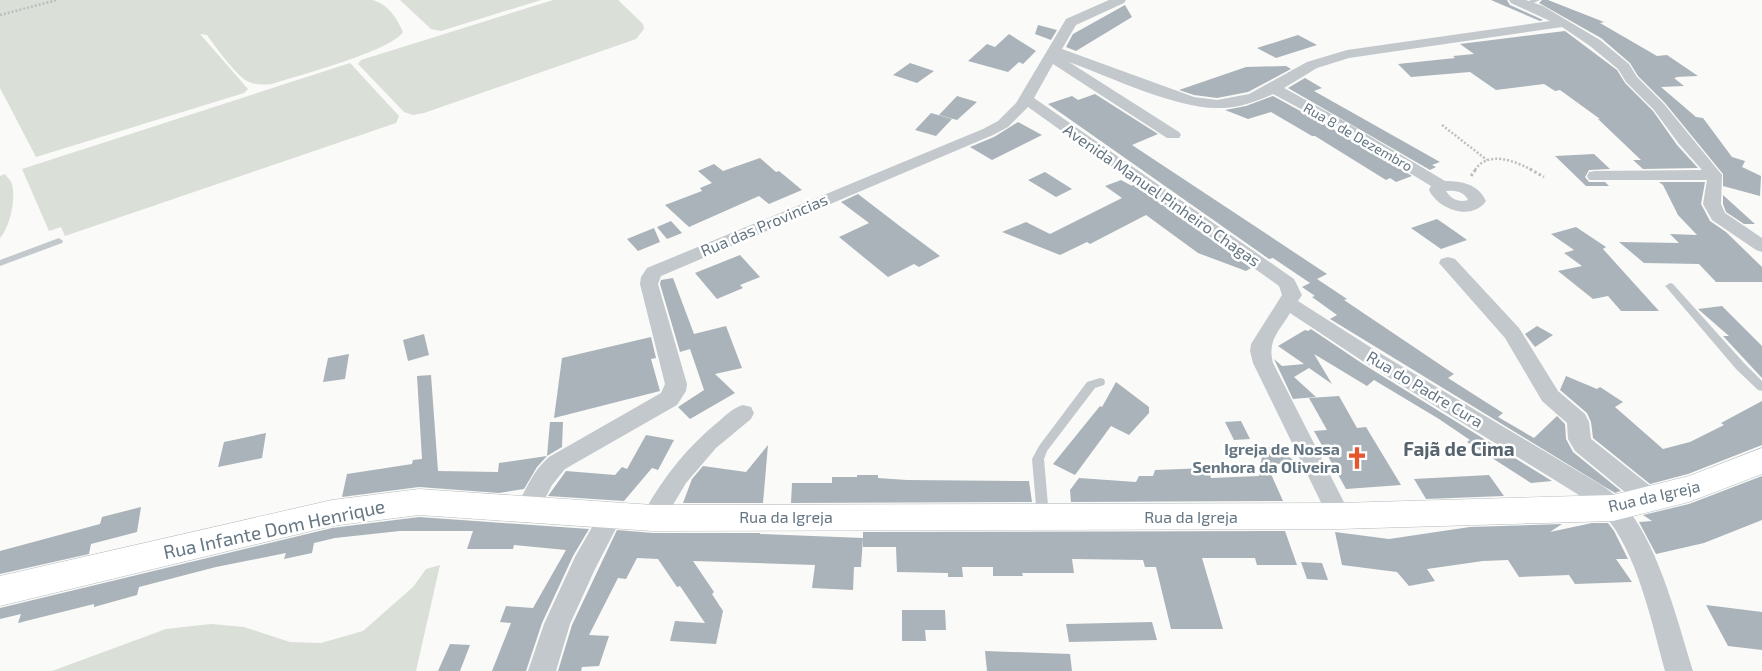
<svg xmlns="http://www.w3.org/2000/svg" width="1762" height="671" font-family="'Exo 2',sans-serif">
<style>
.green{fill:#dadfd7}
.building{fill:#aab3b9}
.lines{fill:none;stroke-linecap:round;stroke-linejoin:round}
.secondary-casing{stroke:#b3babf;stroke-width:1}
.path-far1{stroke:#bbbfc2;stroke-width:2.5;stroke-dasharray:2 2;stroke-linecap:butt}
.path{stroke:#bbbfc2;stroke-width:3;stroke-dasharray:2.5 2.5;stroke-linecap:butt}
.lane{fill:#c3c8cc;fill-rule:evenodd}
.street{fill:#c3c8cc;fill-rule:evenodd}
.secondary{fill:#fff;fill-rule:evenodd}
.labels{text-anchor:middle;stroke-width:5;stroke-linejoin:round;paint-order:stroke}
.far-street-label{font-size:14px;fill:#657683;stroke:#fff}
.street-label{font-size:16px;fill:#657683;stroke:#fff}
.poi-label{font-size:16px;font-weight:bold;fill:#657683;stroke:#fff;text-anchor:end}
.quarter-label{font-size:19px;font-weight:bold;fill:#57646e;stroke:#fff}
.near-street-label{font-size:19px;fill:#657683;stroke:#fff}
</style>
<rect width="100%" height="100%" fill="#fafaf8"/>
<!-- green -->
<path class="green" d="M0,0H372C388,4 397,18 403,32C389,52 299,75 272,84C264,85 257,85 249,82C238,78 214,45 207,35L200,34L248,89L244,93L36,157L0,88Z
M400,0H541L441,31L431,29Z
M553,0H618L643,24L644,29L636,39L424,113L413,115L404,112L358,64L361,60Z
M350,63L399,116L396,123L65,236L61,227L49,231L22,169Z
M5,174C7,177 11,181 12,184C16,200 10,226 0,238V176Z
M440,565L416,671H52L166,629L211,624L244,627L290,642L321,643L363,631L413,587L426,569Z"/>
<!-- building -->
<path class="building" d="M1491,0H1507L1510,5L1543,20L1540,21Z
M1542,0H1548L1604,22L1600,23L1657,56L1667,55L1698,76L1675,77L1677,78H1674L1684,86L1661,87L1696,117L1703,118L1732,157L1745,161L1742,167L1761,176L1760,196L1723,186V174L1665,103L1638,76L1630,63L1601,38L1539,3Z
M1125,5L1132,17L1076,51L1066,47L1073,34Z
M1038,25L1057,30L1051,40L1035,34Z
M1565,31L1617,70L1625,83L1653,111L1677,145L1698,168L1643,169L1633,160H1641L1598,119H1600L1560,90L1555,91L1544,84L1496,90L1470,72L1411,77L1398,64L1455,58L1453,56L1474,54L1460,44Z
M1009,34L1036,51L1023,64L1019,62L1008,72L968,61L987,44L995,47Z
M1298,35L1317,45L1276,58L1257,48Z
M910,63L934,71L917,83L893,75Z
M1286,66L1291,69L1248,92L1217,98L1194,95L1179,90L1246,67Z
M1305,78L1322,88L1314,91L1440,162L1432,165L1436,167L1430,170L1288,88Z
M1095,94L1158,134L1132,145L1327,274L1317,279L1347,299L1344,300L1454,374L1448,378L1503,413L1498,417L1534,438L1557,416L1565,424L1566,439L1573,452L1621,491L1615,493L1330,319L1337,315L1312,297L1315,296L1302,287L1310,283L1273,258L1269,259L1048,104L1072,96L1078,100Z
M957,96L977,102L957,120L939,115Z
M1273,96L1335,130L1412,176L1396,182L1390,178L1386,180L1315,136H1312L1271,112L1248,119L1225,110L1246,106Z
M931,113L952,119L936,136L915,130Z
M1018,122L1042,135L992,160L970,147L994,137Z
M1594,154L1610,169L1589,170L1585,177L1589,182H1605L1609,186H1586L1555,156Z
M760,158L776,172L779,171L802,190L769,204L759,196L689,227L665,205L702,191L700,188L712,183L698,171L714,164L723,171Z
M1045,172L1072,189L1056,197L1028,180Z
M1121,180L1132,186L1133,184L1251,268L1246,271L1198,253L1146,215L1090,244L1087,242L1060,255L1002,232L1026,222L1050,234L1122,198L1105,186Z
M1659,182H1705L1701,204L1710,221L1726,232L1762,267V282H1716L1699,264L1644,263L1619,242L1679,243L1670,234L1697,235L1678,215L1663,185Z
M858,194L901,227L940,256L919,267L914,264L888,277L839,237L869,223L841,202Z
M1723,195L1755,224H1744L1726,212L1723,204Z
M1437,219L1453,230L1467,240L1441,249L1411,228Z
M671,221L682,233L667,239L657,227Z
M1576,227L1606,247L1603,249L1659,311H1621L1608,296L1593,299L1558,271L1582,266L1564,253L1574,250L1551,234Z
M654,228L660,242L638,251L627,239Z
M740,255L760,277L740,285L743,288L717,299L695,273Z
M673,278L694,334L726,326L742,368L715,374L735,393L690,419L678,407L704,390L690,349L680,352L660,284L661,280Z
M1722,306L1762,346V378L1723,336H1729L1698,309Z
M1537,326L1553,335L1535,347L1525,334Z
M1311,329L1363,364L1552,481L1531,483L1467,442L1470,440L1439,419L1374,380L1367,386L1314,354L1332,384L1309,368L1294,377L1316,397L1293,399L1274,359L1282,366L1304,364L1278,346L1305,330L1308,331Z
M424,334L429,355L408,361L403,340Z
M651,337L656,358L651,359L660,391L554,418L562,358Z
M349,354L345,379L323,382L328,358Z
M431,375L438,471L498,472L499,463L547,456L537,467L524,489L499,493L419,487L342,497L347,474L412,464L413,460L422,459L417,376Z
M1566,376L1597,389L1600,387L1623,402L1615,407L1663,449L1690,442L1724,425L1721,423L1762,401V445L1688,474L1650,484L1593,438L1591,422L1587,413L1560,390Z
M1116,382L1149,407V413L1129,435L1111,426L1075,475L1053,464L1100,406L1102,407Z
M1339,396L1357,428L1366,427L1401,485L1346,489L1314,431L1327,430L1309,398Z
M1241,421L1250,439L1234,440L1225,422Z
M550,422H563L562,447L547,456Z
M266,433L262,458L218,467L224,442Z
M646,435L674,440L658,470L652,468L624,501L548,496L566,471L615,475L622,467L627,469Z
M768,445L763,503H683L692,479L703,466L746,472Z
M1275,447L1296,462L1267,465L1283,501L1071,502L1070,490L1079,478L1136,482L1139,476H1153L1155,470L1208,468L1211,478L1259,476L1263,448Z
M857,475H878V478L907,480L1029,481L1032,502L791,503L792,483H832V477H857Z
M1489,475L1504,496L1426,499L1414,479Z
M1762,476V520L1704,543L1656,554L1639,522L1652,521L1643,515L1689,504Z
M141,507L137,532L91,544L89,554L0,574V551L100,524L102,517Z
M419,517L589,529L573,556L542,623L526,671H492L511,623L500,622L506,606L533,608L566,550L514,545L513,549H467L473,531H400L335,538L314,543L312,553L284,559L286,553L216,567L139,587L137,595L94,607V604L18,623L21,614L0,619V608L332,528Z
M1592,523H1608L1614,531L1628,559H1616L1632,582L1575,584L1569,575L1519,577L1508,560L1483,561L1427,569L1435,581L1409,586L1397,572L1342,565L1335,532L1389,539L1470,527L1562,524L1550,532Z
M617,530L653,533H760V534L863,538L861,567H854L853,590L812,588L815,565L693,561L714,592L712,594L723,611L716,644L670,641L675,621L705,623L680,586L677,587L658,559L637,558L626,579L618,578L589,635L609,636L599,666L582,667L581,671H558L572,625Z
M1285,531L1297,565H1257L1255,558H1202L1223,629H1171L1156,567H1145L1143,560L1072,559L1074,573H1022L1023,576H993V567H962L963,577H948V573L897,572L896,547H863V532Z
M1301,562L1322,563L1328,580L1307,579Z
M1706,605L1762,612V650L1728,646Z
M902,610H945L946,630H925L926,641H902Z
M1152,622L1157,640L1069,642L1066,624Z
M450,644L470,645L460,671H438Z
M985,651L1070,654L1072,671H987Z"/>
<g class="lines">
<defs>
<path id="secondary" d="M1762,448V474L1689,502L1613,521L1339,529L653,531L419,515L332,526L0,606V576L332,500L419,489L653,505L1339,503L1613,495L1689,476Z"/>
</defs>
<!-- secondary casing -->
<use href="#secondary" class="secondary-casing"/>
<!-- path-far1 -->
<path class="path-far1" d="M0,15L57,0
M1442,125L1487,160
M1475,170C1488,150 1515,161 1532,170"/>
<!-- path -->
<path class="path" d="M1530,169L1544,177
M1471,176L1476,169"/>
<!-- lane -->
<path class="lane" d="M1531,0H1540L1527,6L1524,4Z
M59,238L63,241L62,243L0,266V260Z
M1670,283L1673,284L1744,363L1762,381V391L1758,390L1736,369L1667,288L1665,286Z
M1100,378L1104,379L1105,382L1104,385L1095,388L1047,451L1044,459L1049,517L1047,520L1043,522L1039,520L1037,517L1032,459L1039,446L1087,382Z"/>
<!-- street -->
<path class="street" d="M1109,0H1126L1124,3L1076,25L1062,49L1194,97L1217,100L1249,94L1307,62L1347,50L1550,21L1511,3L1509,0H1526L1543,6L1600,40L1629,64L1637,77L1664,104L1722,175L1721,204L1725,213L1762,238V252L1756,250L1712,220L1703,204L1707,180H1589L1587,176L1589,172L1595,171L1702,170L1679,144L1654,110L1626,82L1618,69L1590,46L1562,27L1349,58L1317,68L1284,88L1346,122L1445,181C1462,181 1478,184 1486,201C1471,222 1438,209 1429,190L1431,186L1336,128L1273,94C1255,102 1236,109 1217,108C1175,108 1110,77 1069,62L1179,132L1181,135L1179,138H1167L1053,64L1034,98L1294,279L1302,295L1298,301L1378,352L1603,486C1609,491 1616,495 1621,501C1658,541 1677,620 1693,671H1665C1652,624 1637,551 1604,515C1599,509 1593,504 1587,500L1364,362L1290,313C1279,332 1267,340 1273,363L1351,516L1347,523L1339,526L1331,523L1253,363L1250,351L1251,344L1282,295L1279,286L1028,107L1008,127L993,135L661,276L658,284L687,384L686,391L677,405L565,469L552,485L536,516L528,519L520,516L516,509C525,490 533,471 549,457L661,393L665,384L640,284L641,277L647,268L983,129L998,121L1016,103L1066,19ZM1446,191C1454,190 1464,191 1468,200C1459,203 1451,199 1446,191Z
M1448,257L1455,259L1519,328L1558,391L1585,414L1589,422L1591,439L1659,493L1663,500L1659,507L1651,509L1643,507L1575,451L1568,439L1567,423L1542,401L1505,338L1439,263L1441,259Z
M743,405L751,407L754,413L751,419L716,448L686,483L661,525L653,528L645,525L641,518C660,481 686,448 718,422C726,415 733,408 743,405Z
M611,505L619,508L623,515L595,569L570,624L556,671H528L544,624L575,557L603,508Z"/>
<!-- secondary -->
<use href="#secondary" class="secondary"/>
</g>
<!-- icons -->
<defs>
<symbol id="church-bare" viewBox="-9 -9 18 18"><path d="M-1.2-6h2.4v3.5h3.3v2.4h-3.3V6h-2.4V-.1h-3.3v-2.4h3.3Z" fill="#e4572e" stroke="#fff" stroke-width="2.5" paint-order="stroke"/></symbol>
</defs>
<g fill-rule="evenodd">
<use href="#church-bare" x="1341" y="442" width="32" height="32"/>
</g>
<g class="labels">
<!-- far-street labels -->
<g class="far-street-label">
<text transform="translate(1358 137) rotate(30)" y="5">Rua 8 de Dezembro</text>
</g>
<!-- street labels -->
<g class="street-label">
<text transform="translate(1162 195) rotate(35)" y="6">Avenida Manuel Pinheiro Chagas</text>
<text transform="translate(764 225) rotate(-23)" y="6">Rua das Provincias</text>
<text transform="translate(1425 389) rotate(31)" y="6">Rua do Padre Cura</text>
<text transform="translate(1654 496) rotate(-13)" y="6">Rua da Igreja</text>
<text x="786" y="523">Rua da Igreja</text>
<text x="1191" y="523">Rua da Igreja</text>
</g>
<!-- poi labels -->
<g class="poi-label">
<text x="1340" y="455">Igreja de Nossa<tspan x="1340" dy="18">Senhora da Oliveira</tspan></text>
</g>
<!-- quarter labels -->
<g class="quarter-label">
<text x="1459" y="456">Fajã de Cima</text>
</g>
<!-- near-street labels -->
<g class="near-street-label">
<text transform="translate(274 529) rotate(-12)" y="7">Rua Infante Dom Henrique</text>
</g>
</g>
</svg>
